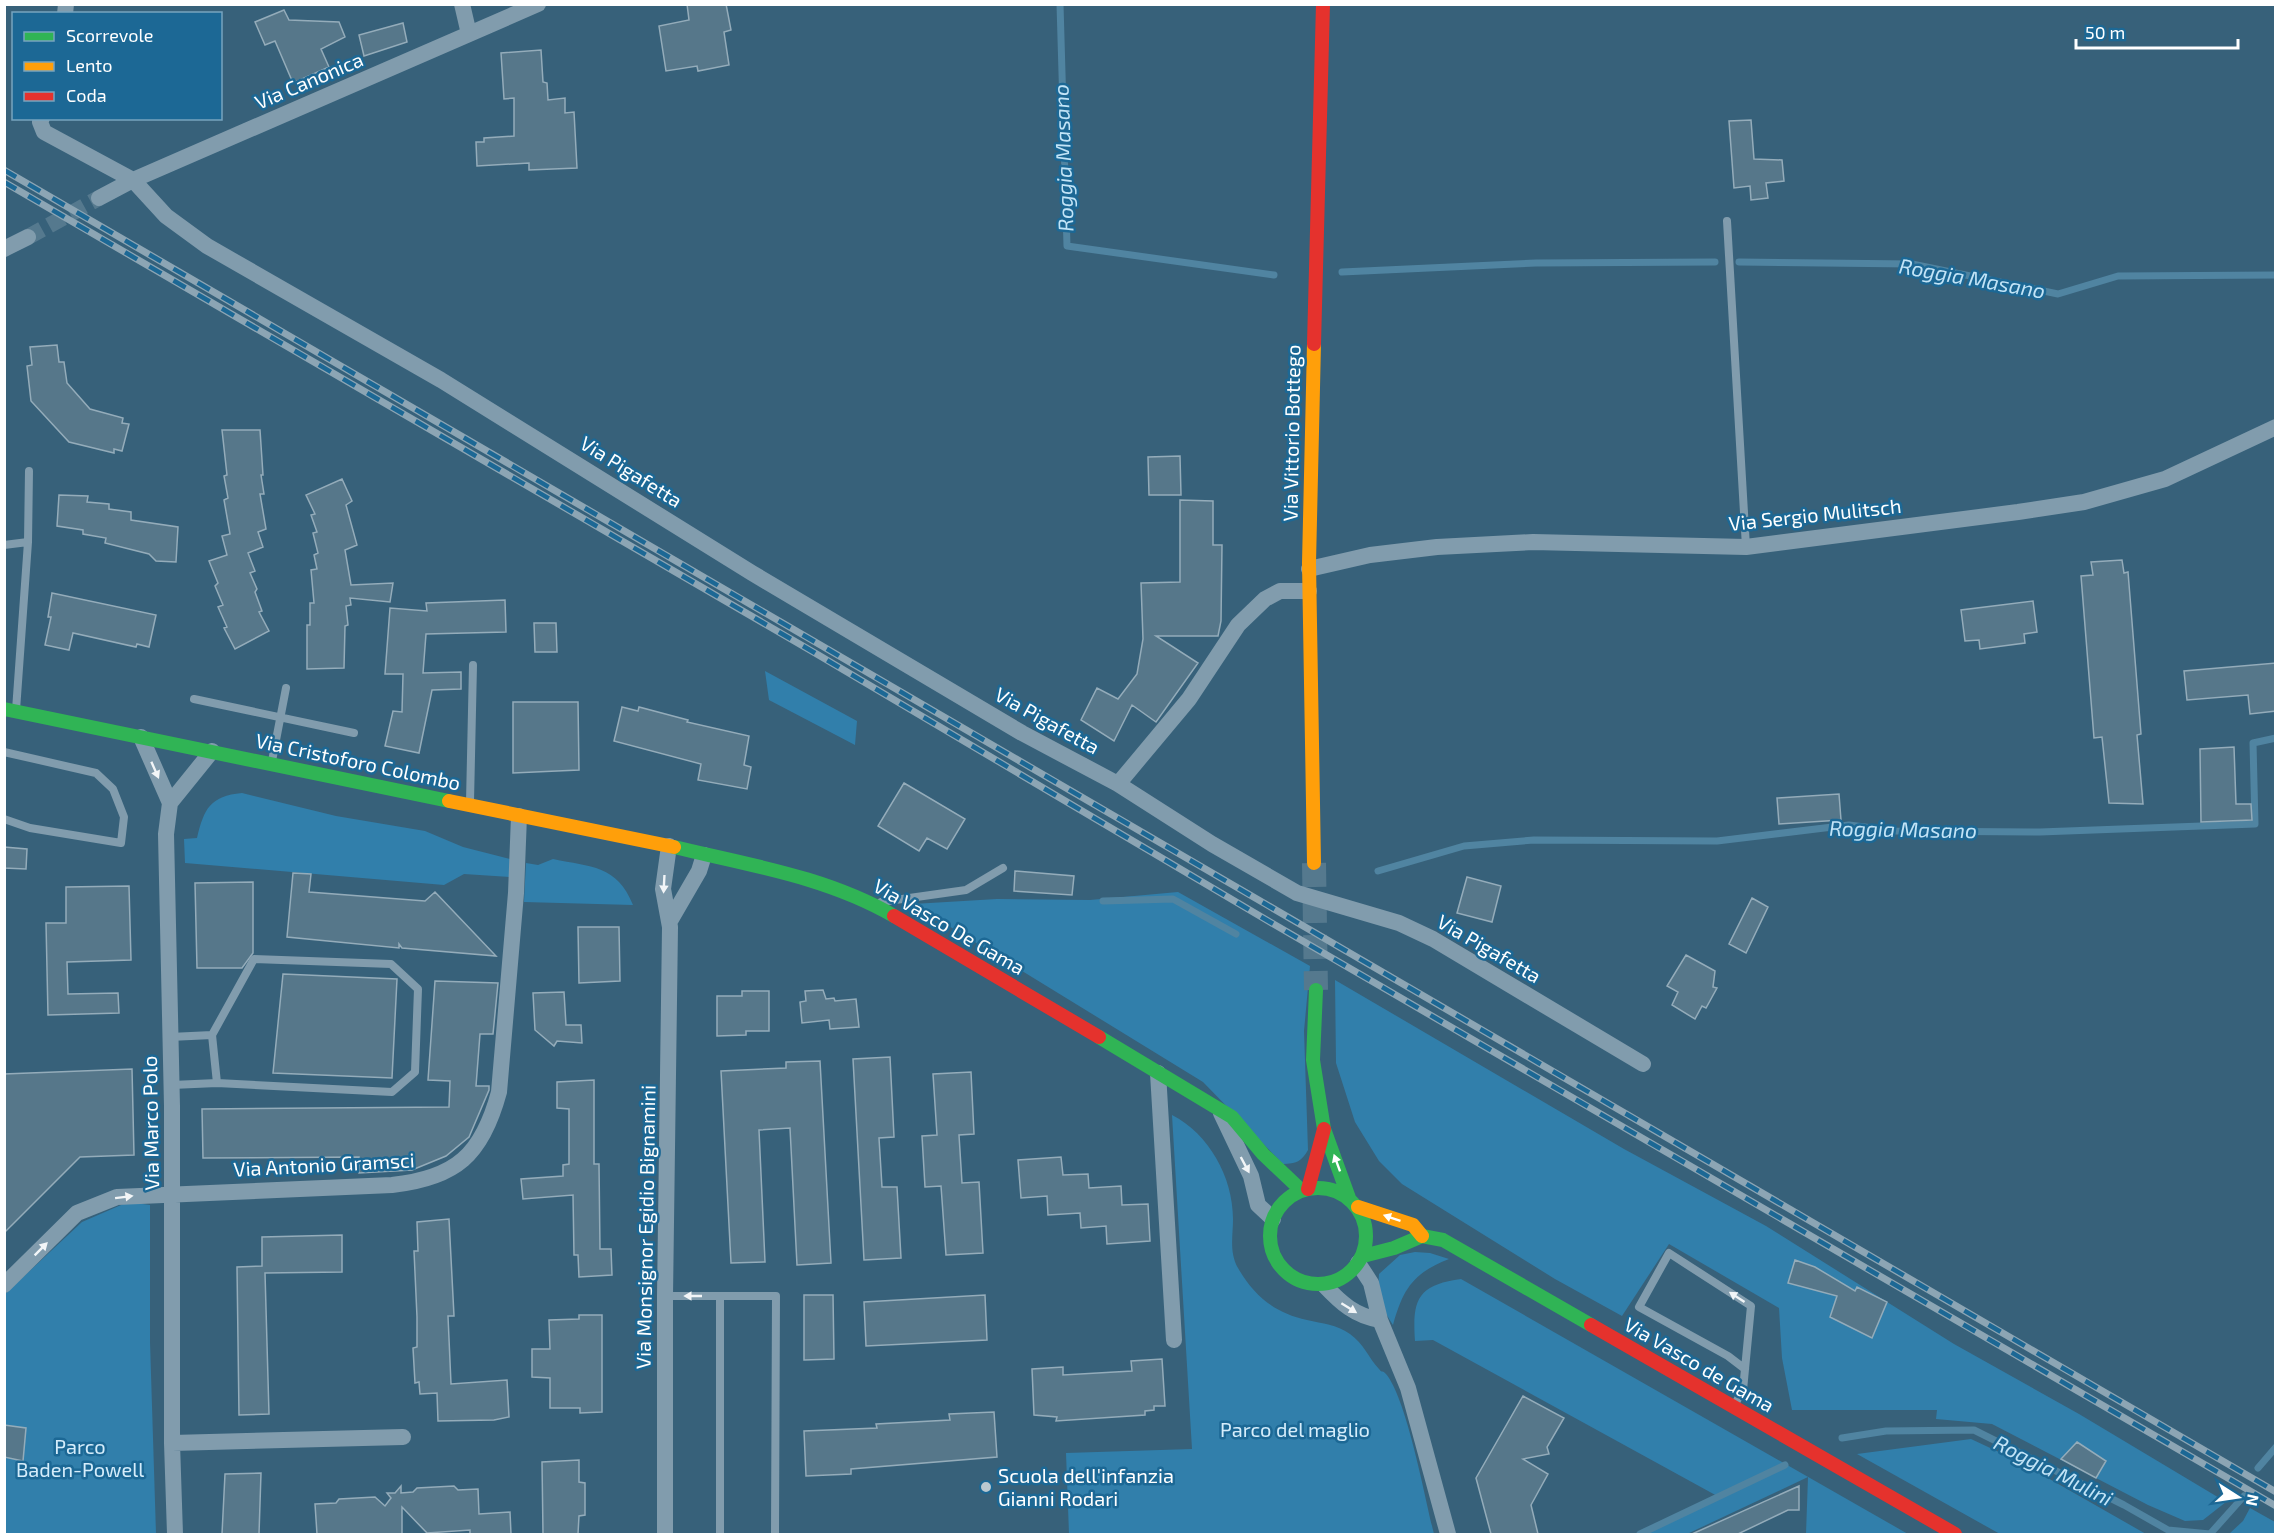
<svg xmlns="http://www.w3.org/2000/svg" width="2280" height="1539" font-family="'Exo 2',sans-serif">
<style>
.green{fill:#317fab}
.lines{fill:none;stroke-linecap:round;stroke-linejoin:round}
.stream{stroke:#5084a1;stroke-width:7}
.building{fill:#56778a;stroke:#94acba;stroke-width:1.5}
.street-tunnel{stroke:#55798e;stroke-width:16;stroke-dasharray:16 8;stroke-linecap:butt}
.secondary-tunnel{stroke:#55798e;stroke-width:24;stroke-dasharray:24 12;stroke-linecap:butt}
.lane{stroke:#819cad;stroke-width:8}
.street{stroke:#819cad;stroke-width:16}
.fast{stroke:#30b455;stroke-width:14}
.slow{stroke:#ff9f0a;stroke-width:14}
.jam{stroke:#e5322d;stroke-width:14}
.rail-casing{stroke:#8ca5b4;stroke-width:7}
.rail{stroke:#1c6895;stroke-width:4.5;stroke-dasharray:14;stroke-linecap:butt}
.oneway{fill:#f2f5f7}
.oneway2{fill:#fff}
.poi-dot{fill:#b9c8d0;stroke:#1c6895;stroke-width:2}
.labels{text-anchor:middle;stroke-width:5;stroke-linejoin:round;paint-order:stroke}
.street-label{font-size:20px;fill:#fff;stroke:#1c6895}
.park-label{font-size:20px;fill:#d5edfb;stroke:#1c6895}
.poi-label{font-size:20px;fill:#fff;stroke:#1c6895;text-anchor:start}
.water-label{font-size:21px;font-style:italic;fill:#c2e4f7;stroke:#1c6895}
</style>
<rect width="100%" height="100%" fill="#37617a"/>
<!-- green -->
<path class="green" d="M765,671L857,721L855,745L769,700Z
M242,793L336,816L425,831L463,847L510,859V877L464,874L444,885L185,863L184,839L197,838C204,809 210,796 242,793Z
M553,859C591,867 617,865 633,905L524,902L526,863L538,865Z
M1178,892L1310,966L1304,1031L1308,1150C1302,1161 1296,1164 1283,1164L1203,1082L913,904L997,899L1090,900Z
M1335,980L1624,1149L1766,1226L1954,1344L2079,1414L2226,1502L2203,1520L2185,1521L2148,1505L1992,1424L1936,1419L1937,1410H1792L1782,1358L1779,1308L1669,1244L1622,1316L1555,1279L1402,1184L1379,1161L1355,1122L1336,1063Z
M1172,1115C1209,1134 1233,1177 1233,1219C1233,1236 1229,1252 1238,1268C1254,1296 1275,1313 1307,1320C1323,1324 1336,1324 1350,1334C1364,1344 1368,1357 1379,1369C1383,1374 1381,1369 1386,1374C1407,1399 1425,1499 1434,1534H1069L1066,1453L1192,1449Z
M128,1202L150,1205V1342L156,1534H5V1294L82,1222Z
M1415,1252L1430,1253L1449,1259C1413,1273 1403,1289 1393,1325C1382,1308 1377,1295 1379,1274L1400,1255Z
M1461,1279L1908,1534H1806L1808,1477L1687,1534H1640L1719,1497L1433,1340L1415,1341C1412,1299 1418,1285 1461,1279Z
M1971,1439L2016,1460L2146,1534H2000L1857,1454Z
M2250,1508L2275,1522V1534H2229L2243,1521Z"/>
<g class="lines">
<!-- stream -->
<path class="stream" d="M1060,4L1067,246L1274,275
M1739,262L1912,264L2058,294L2118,276L2276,275
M1342,272L1536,263L1715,262
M1378,871L1464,846L1534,840L1717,841L1849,825L1896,831L2040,832L2255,824L2253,743L2276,738
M1103,901L1173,899L1236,934
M1842,1438L1886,1431L1974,1430L2124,1505L2168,1530L2210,1534L2244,1496
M2258,1468L2276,1447
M1640,1534L1785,1465"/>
</g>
<!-- building -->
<path class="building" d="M687,4H726L731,30L724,32L729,65L698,71L697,66L666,71L659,26L689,20Z
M284,10L289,20L339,22L345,37L321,49L329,67L293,83L275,41L265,45L255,22Z
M403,23L407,42L364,56L359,35Z
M541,50L543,82L547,83L548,100L565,98V113L574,112L577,168L529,170V163L477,166L476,142H484V138L514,136V98L504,99L501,53Z
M1751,120L1754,159L1782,160L1784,181L1766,183L1768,198L1751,200L1750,186L1734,188L1729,121Z
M57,345L59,362H64L67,383L90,409L123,418L122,423L129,424L122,451L114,449V453L69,442L31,401L27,366L32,365L30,347Z
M222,430H260L263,475H261L264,494H260L266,529L258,532L263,547L248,553L255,571L250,573L257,589L255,592L262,611L259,612L269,631L235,649L224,628L227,627L218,607L223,605L215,586L218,583L209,561L227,555L222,536L230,534L224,500L228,498L224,476L227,475Z
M1180,456L1181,495H1149L1148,457Z
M342,479L352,501L346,505L357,545L345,550L351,585L393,583L390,602L350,598L351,605L346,606L348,625L345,626L344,668L307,669V625H310V603H314L311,570L317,569L314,555L318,553L313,533L317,532L311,515L315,514L306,495Z
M59,495L88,496L87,502L109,504V509L131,512V520L178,527L176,562L156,561L149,554L105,543L106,538L83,534V530L57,526Z
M1180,500L1213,501V545H1222L1221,621L1218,636H1156L1198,663L1156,722L1132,705L1114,741L1081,720L1097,688L1118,699L1137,674L1143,639L1141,583L1180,582Z
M2122,560L2124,573L2128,572L2141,734L2137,735L2143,804L2109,803L2102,737L2094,738L2081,576L2093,575L2091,562Z
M52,593L156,615L149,647L137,644L136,647L73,633L69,650L45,645L51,617H48Z
M505,600L506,632L426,634L423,673L461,672V689L432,690L419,753L385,746L393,711L402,712L403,674H385L390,608L427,611L426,603Z
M2033,601L2037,632L2024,634L2025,643L1980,649L1979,640L1965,641L1961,610Z
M534,623H556L557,652H535Z
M2276,663V711L2250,714L2248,695L2187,700L2184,671Z
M513,702H578L579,770L513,773Z
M622,707L638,711L639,707L688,720L687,722L749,736L744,765L751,767L747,789L698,780L701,764L614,741Z
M2234,747L2236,804H2251L2252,820L2201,822L2200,749Z
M904,783L965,819L947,849L927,838L919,851L878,826Z
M1839,794L1841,820L1779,824L1777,798Z
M4,847L27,849L26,869L4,868Z
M1015,871L1074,876L1072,895L1014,891Z
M293,873L311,874L309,892L425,901L435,892L496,956L402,948L399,944V948L287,937Z
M1467,877L1501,886L1492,922L1457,913Z
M253,882V953L242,968H197L195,883Z
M129,886L131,960L67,962L68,994L118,993L119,1013L48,1015L46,923H66V887Z
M1752,898L1768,907L1746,953L1729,944Z
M578,927H619L620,981L579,983Z
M1686,955L1715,971L1713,987L1717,988L1706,1008L1702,1006L1695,1019L1672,1005L1678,992L1667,986Z
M283,974L397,979L392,1078L273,1073Z
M435,981L498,983L493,1034H480L476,1086H489V1090L469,1137L446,1156L412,1170L359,1173V1157L203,1158L202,1109L449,1107L450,1081L428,1080Z
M823,990L826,999L834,998L835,1001L856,999L859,1027L830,1029L829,1020L802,1023L800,1002L806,1001L805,991Z
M742,991H769V1031H746V1035L717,1036V996H742Z
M564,992L566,1025H581L582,1043L557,1041L554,1046L535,1030L533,993Z
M890,1057L894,1137L879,1138L882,1187H897L901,1258L864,1260L853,1059Z
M820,1061L831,1263L797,1265L790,1128L759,1130L765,1262L731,1263L721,1071L786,1068V1062Z
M132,1069L134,1155L80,1157L4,1233V1074Z
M971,1072L974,1134L959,1135L962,1183L979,1182L983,1253L946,1255L941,1186L925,1187L922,1136L937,1135L933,1074Z
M594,1080V1164H599L600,1249H611L612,1275L579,1277L578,1255H574L573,1195L523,1199L521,1179L563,1176V1165L569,1164V1109L557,1108V1082Z
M1061,1157L1063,1175L1088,1174L1089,1188L1121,1186L1122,1205L1148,1204L1150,1241L1107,1244L1106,1226L1081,1228L1080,1213L1048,1215L1047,1196L1021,1198L1018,1160Z
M449,1219L454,1316H448L451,1384L507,1380L509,1417L494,1420L438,1421L437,1393L420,1394L419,1382L415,1383L413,1348L417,1347V1317L414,1251H418L417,1222Z
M342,1235V1272L265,1273L269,1414L239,1415L237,1267L262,1266V1237Z
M1795,1260L1815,1267L1855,1291L1857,1287L1887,1302L1872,1338L1830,1317L1837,1296L1788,1283Z
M804,1295H833L834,1359L804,1360Z
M985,1295L987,1340L866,1346L864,1302Z
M579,1315H602V1412L580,1413V1408H550V1378L532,1377V1349H550L549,1320L579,1319Z
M1162,1359L1165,1406H1154V1410L1145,1411V1415L1056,1421L1057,1417L1034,1415L1032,1369L1063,1367V1375L1132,1371L1131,1361Z
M1523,1396L1564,1418L1547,1447L1549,1454L1523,1459L1548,1474L1531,1505L1538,1534H1491L1476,1478Z
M994,1412L997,1457L851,1469V1474L806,1476L804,1431L877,1428L876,1424L950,1420L949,1414Z
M4,1425L26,1428L23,1461L4,1457Z
M2077,1442L2106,1461L2096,1478L2061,1459Z
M579,1460V1482L585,1483V1515L579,1516L578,1534H543L542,1462Z
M261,1473L259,1534H222L225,1474Z
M401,1486V1493L413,1492L417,1488L454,1486L458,1490L478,1489L479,1514L510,1512L511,1534H470V1530L427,1533L402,1507V1534H317L315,1504L336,1503L339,1499L375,1497L385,1506L391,1498L387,1493H395Z
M1799,1486V1510H1788L1738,1534H1692Z"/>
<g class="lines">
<!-- street-tunnel -->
<path class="street-tunnel" d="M28,237L99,198"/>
<!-- secondary-tunnel -->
<path class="secondary-tunnel" d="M1314,863L1316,990"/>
<!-- lane -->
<path class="lane" d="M1727,221L1746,547
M4,545L28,542
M194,699L354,733
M16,710L28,542L29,471
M4,752L96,773L113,789L124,817L121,843L30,828L4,819
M272,761L286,688
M470,802L473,665
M881,902L966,890L1003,868
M212,1035L217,1083
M170,1037L212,1035L254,959L391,964L418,989L415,1072L392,1092L217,1083L172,1085
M665,1296H776L775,1534
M1735,1404L1743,1390L1751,1306L1669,1253L1639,1307L1728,1356L1745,1369
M720,1534V1296"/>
<!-- street -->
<path class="street" d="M462,4L469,34
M65,14L66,4
M42,118L40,122L44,132L133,180L166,216L207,246L441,380L752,573L1022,733L1118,784
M99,198L133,180L538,4
M4,249L28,237
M1309,569L1370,555L1437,547L1533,542L1746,547L2018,512L2084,502L2165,479L2276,427
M1309,591H1280L1265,599L1238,625L1189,699L1118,784L1212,844L1297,893L1399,923L1433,939L1643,1064
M141,737L170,803L166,834L172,1106V1443L175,1534
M170,803L212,751
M670,921L699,871L704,855
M1158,1073L1174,1340
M1221,1113L1251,1176L1258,1205L1273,1219
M1358,1263L1371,1283L1380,1320L1408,1388L1448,1534
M4,1285L77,1213L117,1197L392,1185C456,1178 482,1155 499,1092L516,893L519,816
M1324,1285C1341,1303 1355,1316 1380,1320
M172,1443L403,1437
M665,1534V1296L670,927L663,889L669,846"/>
<!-- fast -->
<path class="fast" d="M4,709L449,801
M674,847C749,865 827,877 894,916
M1316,990L1313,1060L1324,1129L1349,1198
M1099,1037L1232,1117L1263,1154L1301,1190
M1270 1236a48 48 0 1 1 96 0a48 48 0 1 1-96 0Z
M1363,1256L1394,1248L1422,1236L1443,1240L1591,1325"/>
<!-- slow -->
<path class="slow" d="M449,801L674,847
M1314,863L1309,563L1314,344
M1358,1207L1413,1225L1422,1236"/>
<!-- jam -->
<path class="jam" d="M1314,344L1323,4
M894,916L1099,1037
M1308,1189L1324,1129
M1591,1325L1955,1534"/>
<defs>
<path id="rail" d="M4,170L2276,1492
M4,182L815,653L1270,922L2276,1506"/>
</defs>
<!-- rail casing -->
<use href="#rail" class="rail-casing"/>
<!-- rail -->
<use href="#rail" class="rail"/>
</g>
<!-- one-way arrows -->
<defs><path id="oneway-solid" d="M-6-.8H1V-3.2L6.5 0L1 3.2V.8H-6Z" transform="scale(1.5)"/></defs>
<g class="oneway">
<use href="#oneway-solid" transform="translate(155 770) rotate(66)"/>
<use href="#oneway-solid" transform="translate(664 884) rotate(93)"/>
<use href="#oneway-solid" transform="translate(1245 1165) rotate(62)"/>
<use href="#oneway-solid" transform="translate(124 1197) rotate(-7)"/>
<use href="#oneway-solid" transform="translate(41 1249) rotate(-45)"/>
<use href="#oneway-solid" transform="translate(693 1296) rotate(-180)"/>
<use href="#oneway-solid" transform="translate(1737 1297) rotate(-147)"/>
<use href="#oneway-solid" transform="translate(1349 1308) rotate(32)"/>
</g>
<g class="oneway2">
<use href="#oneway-solid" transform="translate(1337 1163) rotate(-110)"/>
<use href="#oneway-solid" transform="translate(1392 1218) rotate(-161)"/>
</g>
<!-- markers -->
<circle class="poi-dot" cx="986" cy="1487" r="6"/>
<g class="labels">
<!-- street labels -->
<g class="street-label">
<text transform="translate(309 81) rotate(-23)" y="7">Via Canonica</text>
<text transform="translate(1292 433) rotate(-89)" y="7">Via Vittorio Bottego</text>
<text transform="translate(631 472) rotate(32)" y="7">Via Pigafetta</text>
<text transform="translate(1815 515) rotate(-6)" y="7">Via Sergio Mulitsch</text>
<text transform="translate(1047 721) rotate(29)" y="7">Via Pigafetta</text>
<text transform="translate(358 762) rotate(12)" y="7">Via Cristoforo Colombo</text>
<text transform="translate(949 927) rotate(30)" y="7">Via Vasco De Gama</text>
<text transform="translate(1489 949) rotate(30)" y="7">Via Pigafetta</text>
<text transform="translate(151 1123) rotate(-91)" y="7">Via Marco Polo</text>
<text transform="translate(324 1165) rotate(-3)" y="7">Via Antonio Gramsci</text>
<text transform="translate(646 1227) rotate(-89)" y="7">Via Monsignor Egidio Bignamini</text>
<text transform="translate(1699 1365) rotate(30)" y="7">Via Vasco de Gama</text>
</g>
<!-- park labels -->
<g class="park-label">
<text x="1295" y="1437">Parco del maglio</text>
<text x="80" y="1454">Parco<tspan x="80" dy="23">Baden-Powell</tspan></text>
</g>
<!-- poi labels -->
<g class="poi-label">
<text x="998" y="1483">Scuola dell'infanzia<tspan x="998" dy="23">Gianni Rodari</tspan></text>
</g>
<!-- water labels -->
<g class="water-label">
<text transform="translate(1064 158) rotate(-92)" y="7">Roggia Masano</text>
<text transform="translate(1972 279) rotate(10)" y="7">Roggia Masano</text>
<text transform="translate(1903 830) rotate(1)" y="7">Roggia Masano</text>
<text transform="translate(2053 1471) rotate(27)" y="7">Roggia Mulini</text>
</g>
</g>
<!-- border -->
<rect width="2280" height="1539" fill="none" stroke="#ffffff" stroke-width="12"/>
<!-- legend -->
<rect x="12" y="12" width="210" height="108" fill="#1c6895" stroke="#77a4bf" stroke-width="1.5"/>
<rect x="24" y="32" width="30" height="9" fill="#30b455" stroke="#77a4bf" stroke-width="1.5"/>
<text x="66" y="42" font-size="18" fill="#ffffff">Scorrevole</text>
<rect x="24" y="62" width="30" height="9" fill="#ff9f0a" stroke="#77a4bf" stroke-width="1.5"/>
<text x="66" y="72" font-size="18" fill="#ffffff">Lento</text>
<rect x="24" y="92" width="30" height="9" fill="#e5322d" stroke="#77a4bf" stroke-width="1.5"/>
<text x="66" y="102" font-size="18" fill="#ffffff">Coda</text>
<!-- north arrow -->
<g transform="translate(2238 1497) rotate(102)" stroke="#1c6895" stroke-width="4.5" paint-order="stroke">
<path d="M0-4.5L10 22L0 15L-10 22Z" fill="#ffffff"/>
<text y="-9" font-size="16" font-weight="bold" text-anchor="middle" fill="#ffffff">N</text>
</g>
<!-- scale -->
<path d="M2076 39v9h162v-9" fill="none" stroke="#ffffff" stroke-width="3"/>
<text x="2085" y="39" font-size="18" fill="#ffffff" stroke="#1c6895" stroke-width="4.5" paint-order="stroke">50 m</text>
</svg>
